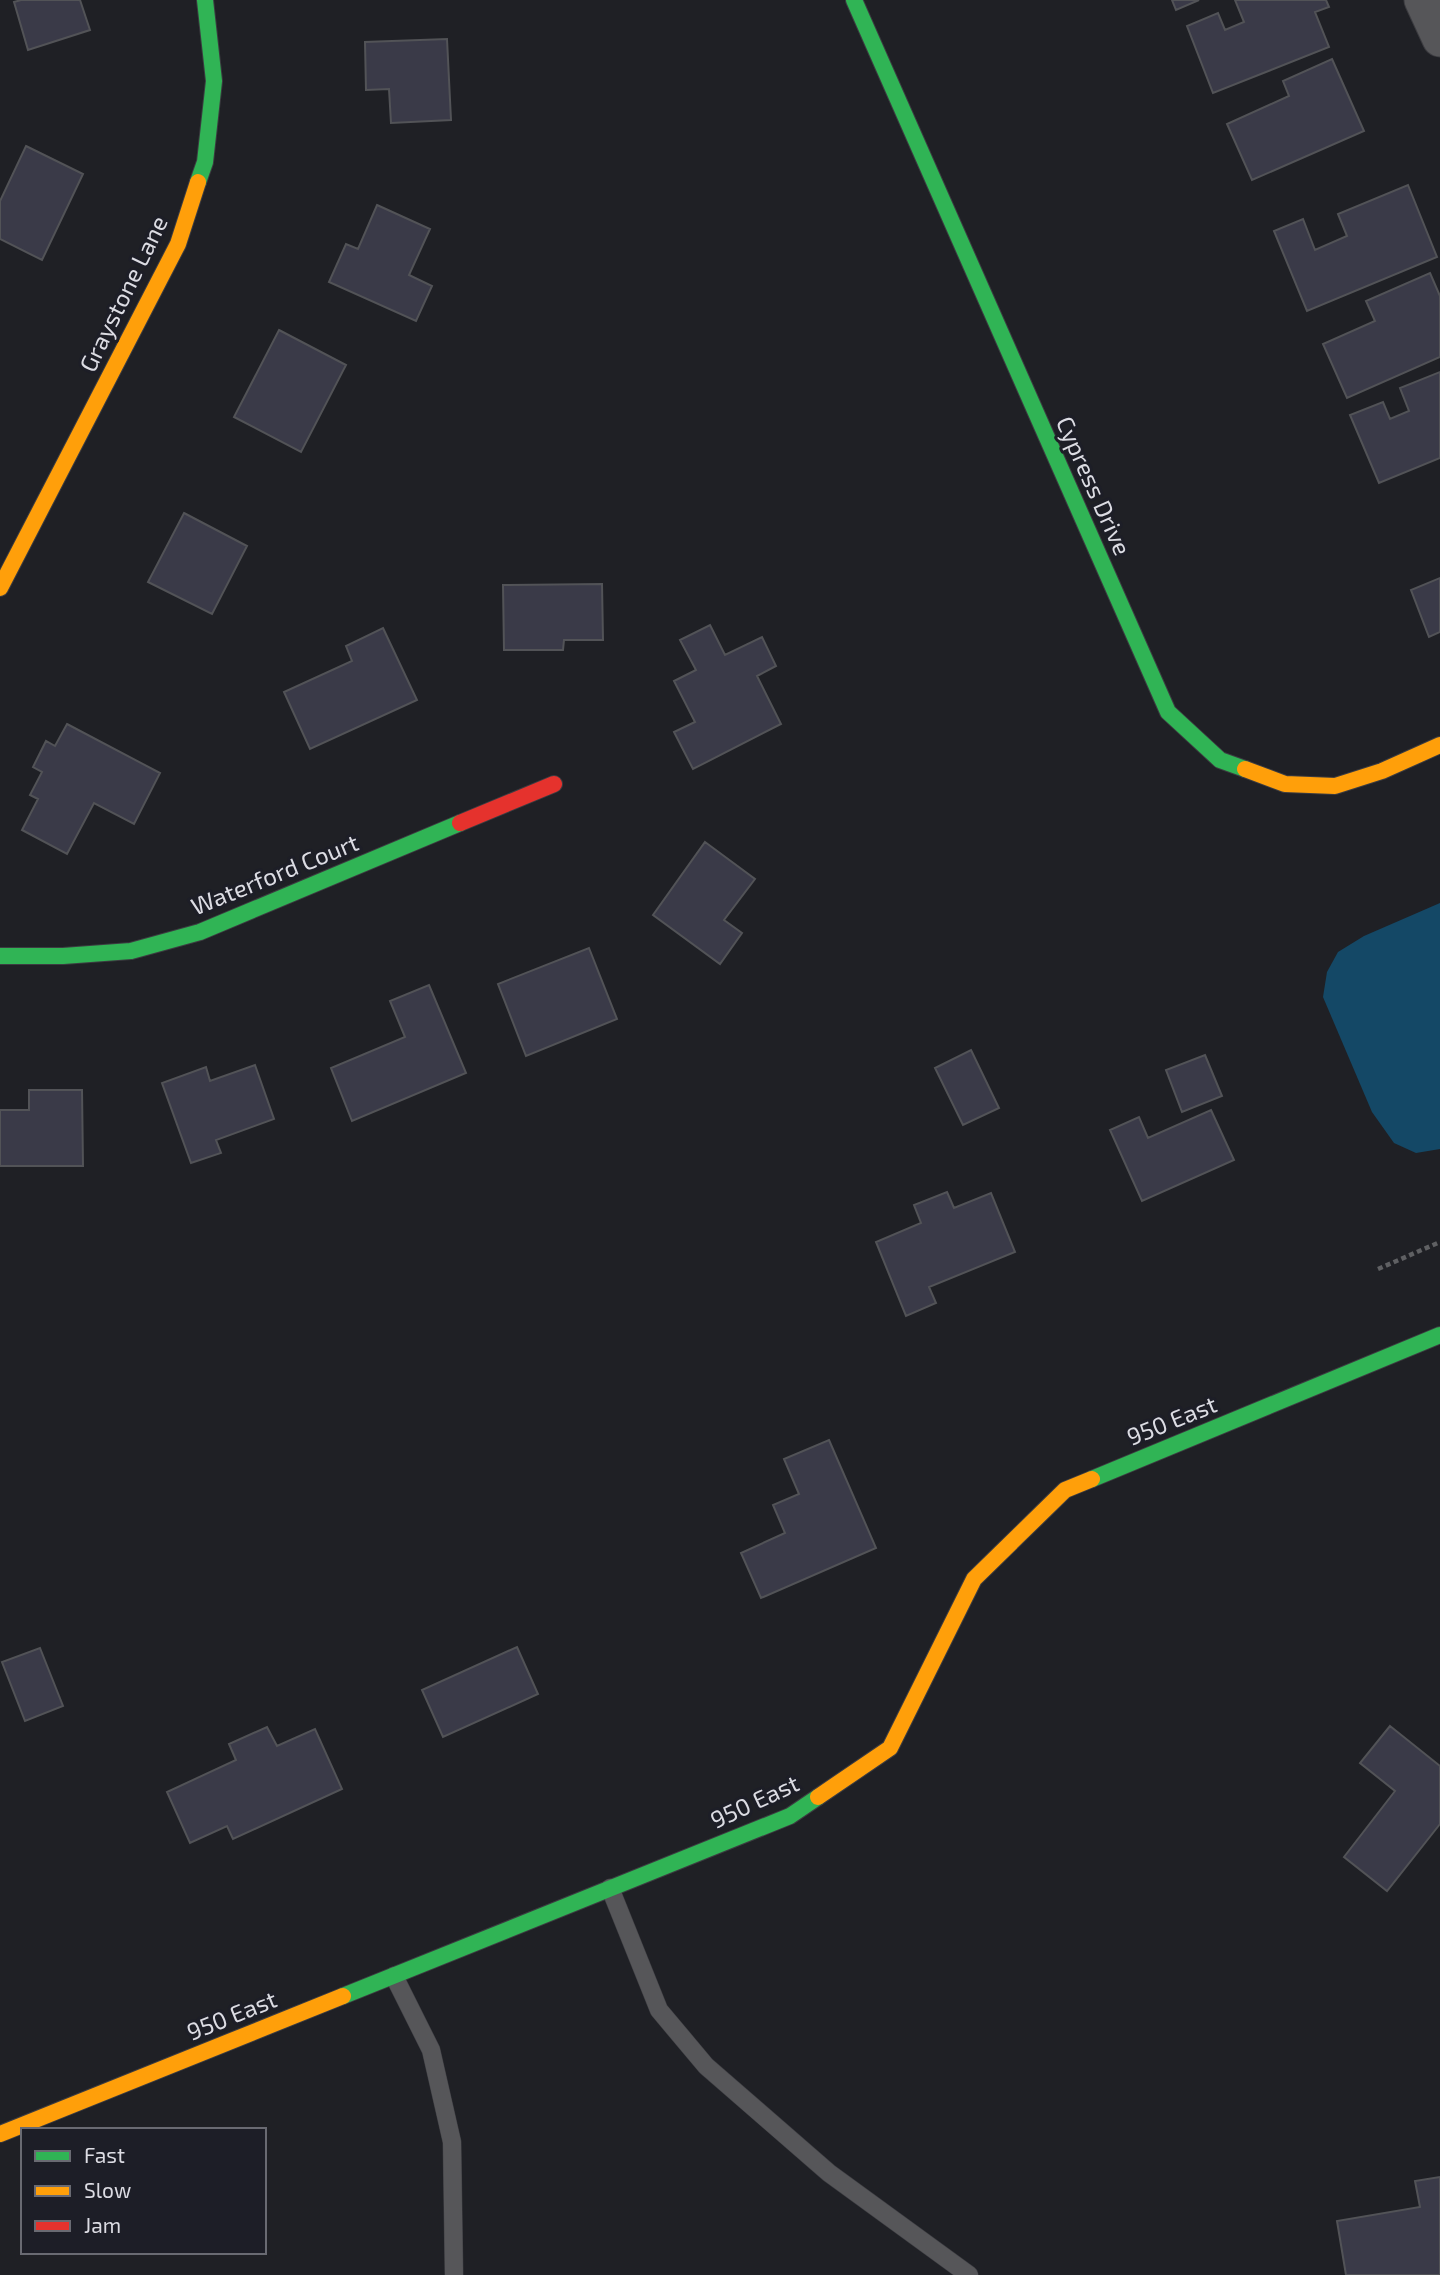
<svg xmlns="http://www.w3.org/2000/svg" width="1440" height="2275" font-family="'Exo 2',sans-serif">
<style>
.water{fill:#144866}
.building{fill:#3a3a48;stroke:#525357;stroke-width:2}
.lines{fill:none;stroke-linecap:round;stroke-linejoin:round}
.lane-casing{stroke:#3c3c41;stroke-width:19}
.street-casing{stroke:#3c3c41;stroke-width:37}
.fast-casing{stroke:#3c3c41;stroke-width:18}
.slow-casing{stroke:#3c3c41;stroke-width:18}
.jam-casing{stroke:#3c3c41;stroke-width:18}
.path{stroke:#5f6063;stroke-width:4.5;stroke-dasharray:5 3.5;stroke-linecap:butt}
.lane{stroke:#565659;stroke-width:18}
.street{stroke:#565659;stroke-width:35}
.fast{stroke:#30b455;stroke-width:16}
.slow{stroke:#ff9f0a;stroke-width:16}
.jam{stroke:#e5322d;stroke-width:16}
.labels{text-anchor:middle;stroke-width:6;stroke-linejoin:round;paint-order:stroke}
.street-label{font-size:24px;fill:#dcdce3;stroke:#1d1e27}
</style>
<rect width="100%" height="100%" fill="#1f2025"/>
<!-- water -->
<path class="water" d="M1440,903V1149L1416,1153L1394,1143L1372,1112L1323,997L1327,972L1338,952L1364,936Z"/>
<!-- building -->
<path class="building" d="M21,0H80L90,30L28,50L14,2Z
M1172,0H1199L1176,10Z
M1235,0H1326L1329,7L1315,12L1329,47L1213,93L1187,26L1218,13L1225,30L1244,22Z
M447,39L451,120L391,123L389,89L366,90L365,42Z
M1332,59L1364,131L1252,180L1227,124L1289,96L1283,81Z
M26,146L83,174L42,260L0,239V201Z
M1408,185L1437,257L1307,311L1274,231L1303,219L1315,250L1347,236L1338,214Z
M377,205L430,229L409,275L432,286L416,321L329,282L346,244L358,249Z
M1430,273L1440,296V357L1347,398L1323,344L1375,321L1366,301Z
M279,330L346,365L301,452L234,417Z
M1440,372V458L1379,483L1350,415L1383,402L1390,419L1409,411L1400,388Z
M184,513L247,546L212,614L148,582Z
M1440,578V632L1429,637L1411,590Z
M602,584L603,640H564L563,650H504L503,585Z
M710,625L725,655L762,637L776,666L757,676L781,724L693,769L674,732L695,722L674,681L696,670L680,640Z
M383,628L417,700L310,749L284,692L352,661L346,646Z
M67,724L160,773L134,824L94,803L67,854L22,830L38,799L30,795L42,772L33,767L46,741L55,746Z
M705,842L755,879L724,920L742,933L720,964L653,915Z
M589,948L617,1019L526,1056L498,984Z
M429,985L466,1073L352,1121L331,1068L405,1037L390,1001Z
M971,1050L999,1108L963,1125L935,1068Z
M1205,1055L1222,1096L1182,1112L1166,1070Z
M255,1065L274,1119L216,1140L221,1153L191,1163L162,1083L206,1067L210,1081Z
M29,1090H82L83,1166H0V1110H29Z
M1211,1110L1234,1160L1142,1201L1110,1130L1139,1117L1148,1138Z
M947,1192L954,1208L991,1193L1015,1252L929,1287L936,1303L906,1316L876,1242L921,1223L914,1205Z
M829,1440L876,1548L761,1598L741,1553L785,1533L773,1505L799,1494L784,1459Z
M517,1647L538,1694L443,1737L422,1690Z
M40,1648L63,1706L25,1721L2,1662Z
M1390,1726L1440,1766V1824L1387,1891L1344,1857L1395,1791L1360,1763Z
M267,1727L277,1746L315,1729L342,1789L233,1839L227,1826L190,1843L167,1792L236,1760L229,1744Z
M1440,2177V2275H1346L1337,2221L1420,2207L1415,2181Z"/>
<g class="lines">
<defs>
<path id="lane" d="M610,1888L659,2010L706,2066L829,2173L969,2275
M394,1976L431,2050L452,2142L454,2275"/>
<path id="street" d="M1422,0L1440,39"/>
<path id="fast" d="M854,0L1168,712L1220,760L1245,769
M198,182L205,162L214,81L205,0
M0,956H63L131,951L200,932L460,823
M1092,1479L1440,1335
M343,1996L790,1816L818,1797"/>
<path id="slow" d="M0,588L178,244L198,182
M1245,769L1285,784L1335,786L1382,771L1440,745
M818,1797L890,1748L974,1579L1065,1490L1092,1479
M0,2134L343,1996"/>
<path id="jam" d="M460,823L554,784"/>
</defs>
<!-- lane casing -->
<use href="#lane" class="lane-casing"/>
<!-- street casing -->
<use href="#street" class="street-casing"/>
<!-- fast casing -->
<use href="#fast" class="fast-casing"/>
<!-- slow casing -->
<use href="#slow" class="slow-casing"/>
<!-- jam casing -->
<use href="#jam" class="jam-casing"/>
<!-- path -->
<path class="path" d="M1378,1269L1440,1242"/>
<!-- lane -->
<use href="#lane" class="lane"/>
<!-- street -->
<use href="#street" class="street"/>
<!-- fast -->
<use href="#fast" class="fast"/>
<!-- slow -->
<use href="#slow" class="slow"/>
<!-- jam -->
<use href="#jam" class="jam"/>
</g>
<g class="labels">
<!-- street labels -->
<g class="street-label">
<text transform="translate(124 294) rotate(-64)" y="8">Graystone Lane</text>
<text transform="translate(1093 486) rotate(66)" y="8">Cypress Drive</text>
<text transform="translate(275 875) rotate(-22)" y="8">Waterford Court</text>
<text transform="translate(1172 1421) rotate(-22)" y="8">950 East</text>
<text transform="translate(755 1802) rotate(-25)" y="8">950 East</text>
<text transform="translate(232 2016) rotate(-22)" y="8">950 East</text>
</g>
</g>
<!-- legend -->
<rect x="21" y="2128" width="245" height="126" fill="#1d1e27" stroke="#696a72" stroke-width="2"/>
<rect x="35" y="2151" width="35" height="10" fill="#30b455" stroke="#696a72" stroke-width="2"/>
<text x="84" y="2163" font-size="21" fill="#dcdce3">Fast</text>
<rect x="35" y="2186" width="35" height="10" fill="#ff9f0a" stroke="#696a72" stroke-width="2"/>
<text x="84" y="2198" font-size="21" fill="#dcdce3">Slow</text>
<rect x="35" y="2221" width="35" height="10" fill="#e5322d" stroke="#696a72" stroke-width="2"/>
<text x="84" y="2233" font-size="21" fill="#dcdce3">Jam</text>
</svg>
